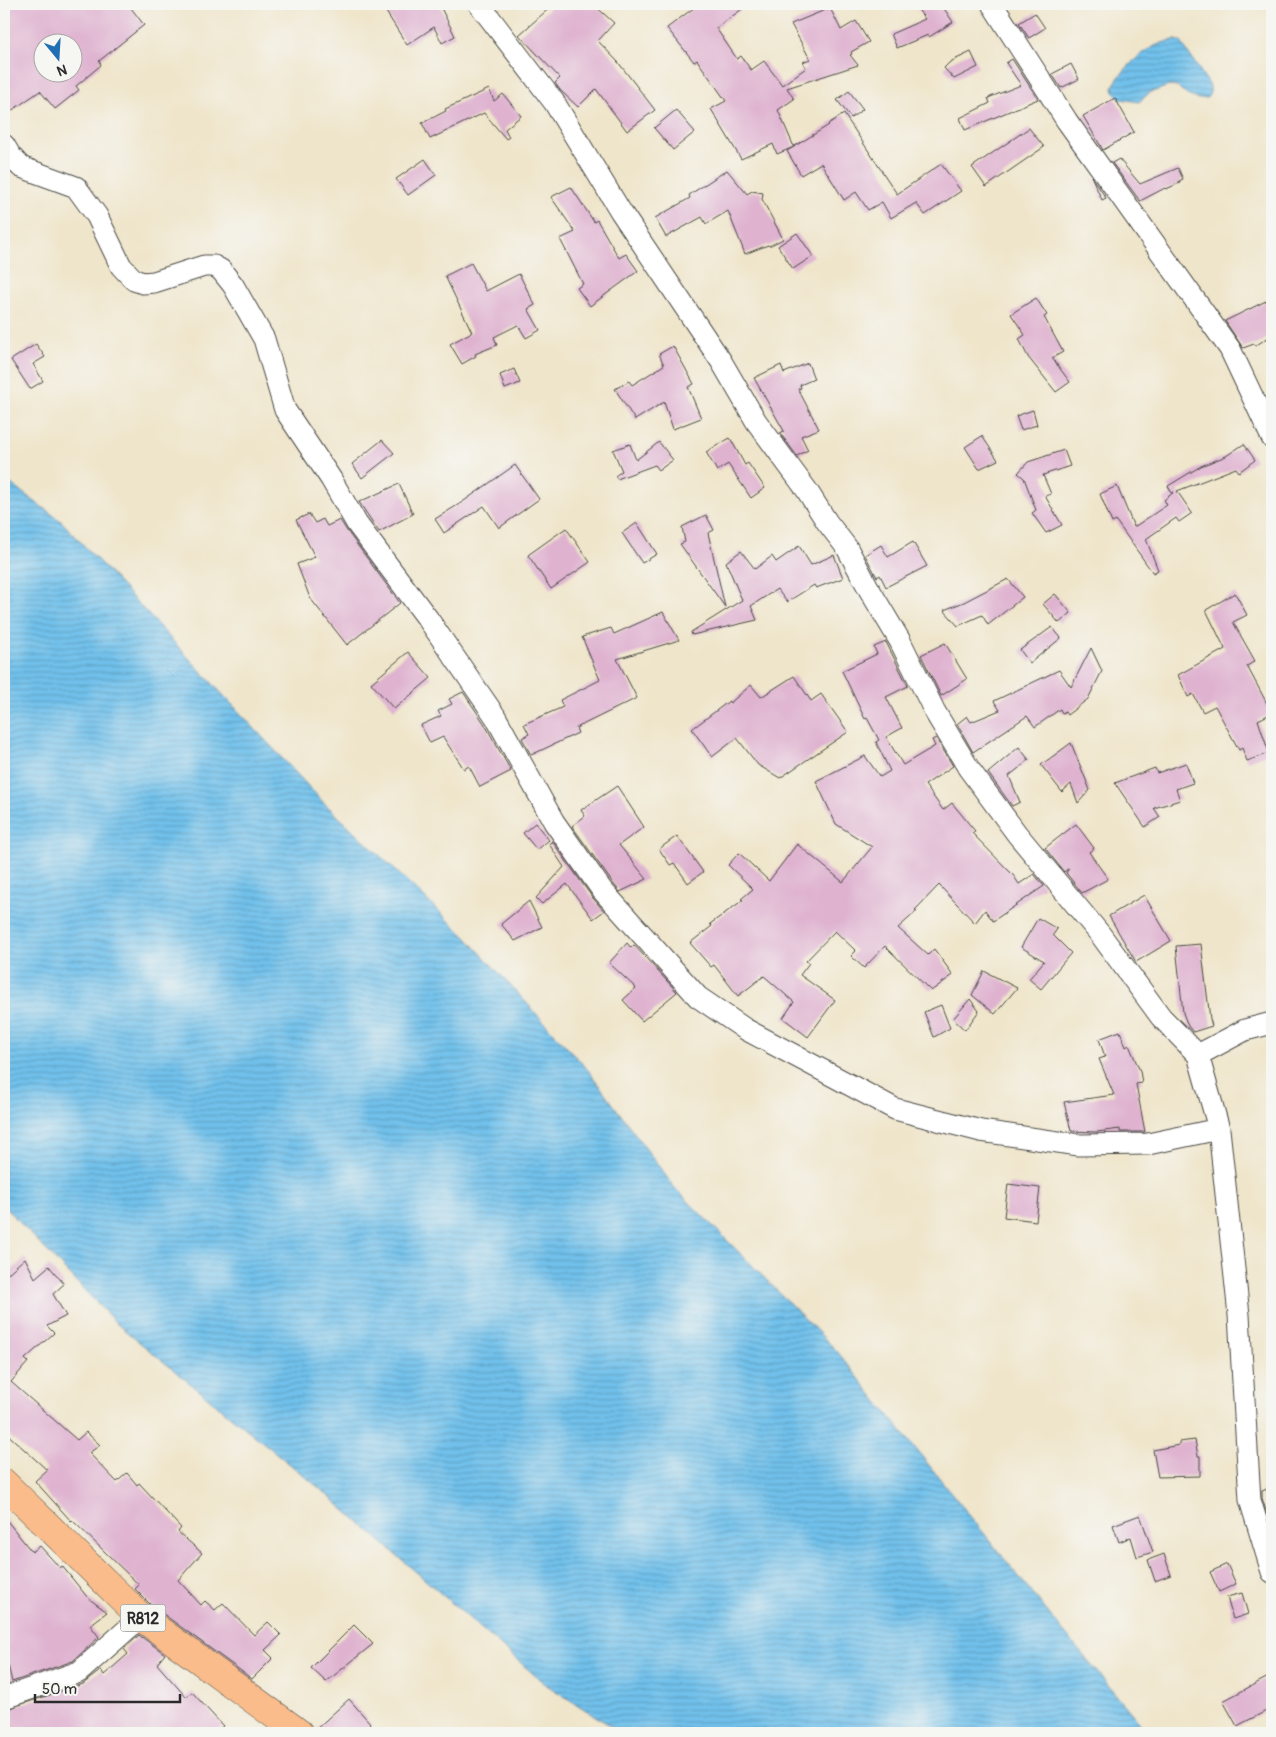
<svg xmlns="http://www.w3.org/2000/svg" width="1276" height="1737" font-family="Pangolin,sans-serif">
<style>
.water{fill:url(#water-rules);stroke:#4e768c}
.building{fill:#dfb3d0;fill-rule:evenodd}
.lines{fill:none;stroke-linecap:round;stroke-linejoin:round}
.minor-casing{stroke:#484743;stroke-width:23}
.primary-casing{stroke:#484743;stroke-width:29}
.minor{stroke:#fff;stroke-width:21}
.primary{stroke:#fabc8b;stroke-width:28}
.labels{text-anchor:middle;stroke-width:4;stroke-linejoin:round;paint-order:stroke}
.shield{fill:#f6f6f2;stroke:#686867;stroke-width:1}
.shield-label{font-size:16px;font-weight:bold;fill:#2b2b2b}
</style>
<defs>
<pattern id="water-rules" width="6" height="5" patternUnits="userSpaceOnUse" patternTransform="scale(1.25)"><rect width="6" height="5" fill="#71c1ec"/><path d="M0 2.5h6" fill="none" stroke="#5d9dbf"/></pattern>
</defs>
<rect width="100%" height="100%" fill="#f6f6f2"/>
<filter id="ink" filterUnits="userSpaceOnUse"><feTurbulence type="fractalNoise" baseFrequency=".02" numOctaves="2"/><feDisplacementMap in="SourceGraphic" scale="10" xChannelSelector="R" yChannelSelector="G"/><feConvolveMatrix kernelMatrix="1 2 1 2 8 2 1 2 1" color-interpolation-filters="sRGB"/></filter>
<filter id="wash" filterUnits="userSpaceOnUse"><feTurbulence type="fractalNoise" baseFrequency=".0096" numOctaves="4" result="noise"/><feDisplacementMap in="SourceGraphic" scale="20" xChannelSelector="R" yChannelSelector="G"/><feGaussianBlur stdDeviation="1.12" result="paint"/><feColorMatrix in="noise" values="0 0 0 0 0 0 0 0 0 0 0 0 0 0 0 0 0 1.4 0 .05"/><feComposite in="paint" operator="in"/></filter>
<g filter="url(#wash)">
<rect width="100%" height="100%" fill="#efe5ca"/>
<!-- water -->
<path class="water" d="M1176,40L1181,42L1210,86V93L1207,98L1198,99L1187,95L1178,87L1169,86L1149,93L1139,102L1121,99L1114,92L1113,86C1126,65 1150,42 1176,40Z
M4,479L61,521L322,801L465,936L588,1070L674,1187L836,1350L1062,1630L1148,1733H622L545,1684L323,1491L117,1324L4,1206Z"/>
<g id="blocks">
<!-- building -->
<path class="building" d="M4,4H128L144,25L99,61L101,65L76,86L79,90L55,109L40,91L4,116ZM42,42H72V72H42Z
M381,4H439L455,36L442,43L434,27L407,45Z
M554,4H593L614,23L598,41L618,62L655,110L627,131L596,89L578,107L560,90L555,83L560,78L519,35Z
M699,4H749L716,28L737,59L741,56L751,70L764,61L782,85L806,68L803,62L810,59L791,24L830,8L841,30L856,21L869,42L851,52L852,54L850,55L858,65L787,88L794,99L778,110L794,147L777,154L773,144L741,159L711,109L726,101L697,60L694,62L667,28Z
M914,4H941L953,22L929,37L928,35L897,48L891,34L925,19Z
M1035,13L1045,28L1029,38L1019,23Z
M971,52L978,67L954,79L944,68L950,62Z
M1012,59L1038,99L965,130L960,118L990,103L988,98L1021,85L1006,63Z
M1071,64L1079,79L1061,88L1052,74Z
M489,89L494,101L503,94L521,116L505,129L509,137L506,139L484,113L430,139L422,123L446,111L445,109Z
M849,91L863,109L851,118L837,100Z
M1115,98L1134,132L1103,150L1083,116Z
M676,110L695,132L673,150L654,128Z
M844,114L897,194L941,164L961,191L925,215L916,203L891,218L882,202L868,210L856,192L844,200L821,163L801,175L787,151L829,125L828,124Z
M1029,128L1044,147L986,187L972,167Z
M425,159L436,175L408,195L396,179Z
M1119,159L1140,184L1178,168L1183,179L1179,181L1180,183L1166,189L1165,188L1140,201L1112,163Z
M727,170L747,194L752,191L763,193L762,199L783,239L769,246L768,245L745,254L728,211L706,224L702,217L666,237L655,218L690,198L689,195Z
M1091,176L1106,198L1102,200Z
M571,187L594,222L597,220L619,258L626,254L638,271L590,306L577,288L583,284L560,239L575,232L551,197Z
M797,233L813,256L793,269L778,246Z
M471,263L486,291L519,274L535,305L528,309L540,330L526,338L518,325L494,337L497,345L475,354L476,356L462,364L450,344L472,332L445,276Z
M1036,298L1047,315L1044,317L1063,352L1052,358L1070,382L1056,392L1028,357L1019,339L1025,335L1011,314Z
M1272,298V335L1255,346L1254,344L1243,348L1225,321Z
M36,344L45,357L33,364L43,381L30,389L11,360Z
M673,346L694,384L688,387L701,418L673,429L664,402L635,420L615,389L629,381L632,385L664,365L659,354Z
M808,363L814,379L800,385L801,388L798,389L819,429L801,436L808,450L797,456L780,433L784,431L754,378L781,365L784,373Z
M514,369L520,383L505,389L500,375Z
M1033,410L1037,425L1021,430L1016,416Z
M982,436L998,460L979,469L965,447Z
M730,438L745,465L748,463L765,488L751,498L728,464L717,471L706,452Z
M382,440L394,453L362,478L352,464Z
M659,442L673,460L659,470L655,465L617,479L615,476L622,471L613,450L630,444L636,460Z
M1244,444L1255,460L1239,472L1236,468L1177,491L1192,513L1179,522L1176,518L1146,539L1158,570L1153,573L1116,521L1112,523L1100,494L1117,486L1134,527L1167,505L1164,500L1174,492L1172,493L1168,486L1201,466L1226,456Z
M1064,450L1070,466L1043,475L1051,494L1045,496L1062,525L1046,533L1032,513L1036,510L1024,478L1018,473L1028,462Z
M515,465L539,499L499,528L484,506L444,533L435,519L461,503Z
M399,484L413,514L379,532L359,502Z
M309,514L315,523L323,519L327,526L340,520L347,531L400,603L347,645L310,598L297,564L315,557L296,520Z
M706,515L714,530L708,533L725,607L680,544L685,542L682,527Z
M637,523L657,554L642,563L622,533Z
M566,528L590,562L551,589L528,555Z
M913,542L927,566L886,587L880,575L877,577L865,555L881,545L888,557Z
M799,546L811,565L834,555L843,578L816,588L814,585L787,602L777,589L751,606L757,620L692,635L691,632L742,600L726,562L741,551L755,569L772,556L776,562Z
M1008,579L1023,597L988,625L982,615L958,626L944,610L964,602Z
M1235,593L1247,615L1233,622L1255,661L1247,666L1272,713L1258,720L1269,753L1247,761L1242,748L1239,750L1215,706L1203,712L1193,694L1188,697L1178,675L1225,649L1206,610Z
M1055,594L1071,613L1059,623L1043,604Z
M663,612L679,640L617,659L637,698L576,728L578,733L531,755L522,738L529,734L524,724L563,707L560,700L600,680L582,637L611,628L614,634Z
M1052,627L1061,638L1030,663L1020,650Z
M886,642L908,686L886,697L902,728L886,737L903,765L935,746L932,740L936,738L953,766L925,785L943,810L952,803L975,831L972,833L1013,875L1019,884L1034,874L1044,886L993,921L985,910L975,923L939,885L915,910L917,911L898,928L928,955L934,949L953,975L931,991L885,946L864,968L851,956L856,951L835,931L806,961L809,963L800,975L835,1000L808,1037L783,1018L794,1002L764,976L738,996L714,965L711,967L690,943L712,926L710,924L743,900L741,899L753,889L728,865L739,853L769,881L797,844L843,882L872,847L836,824L816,781L865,756L880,777L890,771L876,742L879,740L867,718L865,719L842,671L877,654L874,647Z
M945,643L967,679L941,696L921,655Z
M1091,648L1102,671L1088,699L1067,715L1065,712L1062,713L1060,709L1035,727L1027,716L973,752L957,724L967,716L971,722L1000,710L994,701L1059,670L1071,687Z
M408,652L431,678L394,709L371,683Z
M794,676L811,701L821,694L848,732L780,778L758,765L737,738L712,757L692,729L729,701L730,703L751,685L761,697Z
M463,692L484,723L511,771L480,787L469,766L464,769L443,737L430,743L421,725L441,716L438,711L452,704L449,699Z
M1071,743L1090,790L1078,803L1071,784L1062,792L1041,765Z
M1019,747L1029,760L1009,776L1020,802L1012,806L988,773Z
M1186,763L1193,783L1176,789L1180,800L1154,808L1160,817L1145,827L1115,783L1155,768L1157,773Z
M617,786L644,827L619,845L647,879L620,892L612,882L572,826L585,816L581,810Z
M535,823L549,840L537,850L523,833Z
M1076,824L1094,848L1089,852L1108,879L1082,893L1066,873L1069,868L1064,872L1045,848Z
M677,836L703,872L688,883L674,863L670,865L659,849Z
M552,841L592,897L604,911L593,919L567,884L542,904L536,898L564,867L549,844Z
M1144,895L1171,941L1136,962L1109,916Z
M529,901L542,927L515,941L501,924Z
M1038,918L1057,929L1053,935L1071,953L1041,989L1029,979L1044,961L1021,947Z
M627,943L631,948L634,945L677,992L642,1021L623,1000L636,988L609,963Z
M1201,944L1210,1019L1212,1026L1193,1032L1188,1026L1183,1013L1176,946Z
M984,971L1017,988L995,1014L972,995Z
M970,999L979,1011L965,1030L953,1019Z
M941,1005L950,1028L934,1037L924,1012Z
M1120,1031L1126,1047L1129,1045L1140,1071L1142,1083L1136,1084L1145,1132H1120V1129L1097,1132L1071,1131L1064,1102L1114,1095L1099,1059L1105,1057L1099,1039Z
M1008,1184L1040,1188L1036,1221L1004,1217Z
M25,1258L35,1278L49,1266L64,1284L53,1294L66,1316L47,1326L54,1333L25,1359L28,1362L11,1382L77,1440L86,1432L100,1445L89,1453L117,1482L127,1473L137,1485L139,1483L181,1528L178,1532L202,1553L178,1580L201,1605L205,1601L215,1610L223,1603L254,1635L268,1622L281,1635L265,1650L273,1658L252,1679L151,1605L135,1589L139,1585L72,1520L71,1521L35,1481L47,1470L4,1431V1277Z
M1195,1440L1198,1456H1200V1476L1158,1477L1153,1450L1179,1445V1442Z
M1272,1487V1530L1262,1498V1491Z
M1140,1515L1153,1552L1137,1557L1131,1537L1119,1542L1113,1525Z
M4,1517L32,1552L40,1546L60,1568L62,1566L88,1598L107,1612L90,1625L99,1637L73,1661L12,1682L8,1665L4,1666Z
M1164,1554L1171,1575L1155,1581L1148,1560Z
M1227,1564L1236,1584L1219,1592L1210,1572Z
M1242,1593L1248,1614L1233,1619L1227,1597Z
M354,1625L373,1644L326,1682L311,1668Z
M139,1635L165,1654L157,1664L186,1697L192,1692L223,1726L215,1733H32L29,1728L13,1733H4V1710L83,1684L101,1670L104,1675L128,1654L124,1649Z
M1272,1675V1708L1237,1726L1223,1701Z
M349,1699L371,1724L360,1733H314V1731Z"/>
</g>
</g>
<g filter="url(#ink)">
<use href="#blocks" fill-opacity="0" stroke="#484743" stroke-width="1"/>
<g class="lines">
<defs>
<path id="minor" d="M479,4L554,102L621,212L721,361L756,421L806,489L827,522L847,548L869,589L900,641L935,712L969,769L1017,834L1100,934L1161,1017L1198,1055
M992,4L1067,121L1230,349L1272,438
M4,145L10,155L21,167L76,187L97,216L121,266L134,280L143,283L154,282L204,266H214L221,270L233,285L264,339L285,410L331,479L357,524L428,619L495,716L554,822L602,890L698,997L745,1029L895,1109L981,1131L1079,1145L1148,1144L1219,1129L1198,1055L1245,1030L1272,1023
M1219,1129L1239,1315L1250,1500L1272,1572
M4,1698L79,1672L141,1617"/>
<path id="primary" d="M4,1483L141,1617L299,1733"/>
</defs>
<!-- minor casing -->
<use href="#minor" class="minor-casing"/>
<!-- primary casing -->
<use href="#primary" class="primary-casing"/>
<!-- minor -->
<use href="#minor" class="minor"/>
<!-- primary -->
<use href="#primary" class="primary"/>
</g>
</g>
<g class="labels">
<!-- shield labels -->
<rect class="shield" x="120.5" y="1604.5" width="45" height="27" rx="4"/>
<g class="shield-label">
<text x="143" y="1624">R812</text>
</g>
</g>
<!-- margin -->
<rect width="1276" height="1737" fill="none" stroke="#f6f6f2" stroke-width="20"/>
<!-- north arrow -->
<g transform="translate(58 58) rotate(162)"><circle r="24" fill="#f6f6f2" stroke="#a5a5a2"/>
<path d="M0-4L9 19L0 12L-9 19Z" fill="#1f6fb2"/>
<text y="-8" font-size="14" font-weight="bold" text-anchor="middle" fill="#2b2b2b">N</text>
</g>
<!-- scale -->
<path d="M35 1694v8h145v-8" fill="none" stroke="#2b2b2b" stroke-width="2.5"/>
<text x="42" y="1694" font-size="15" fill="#2b2b2b" stroke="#f6f6f2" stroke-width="4" paint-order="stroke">50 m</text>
</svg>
